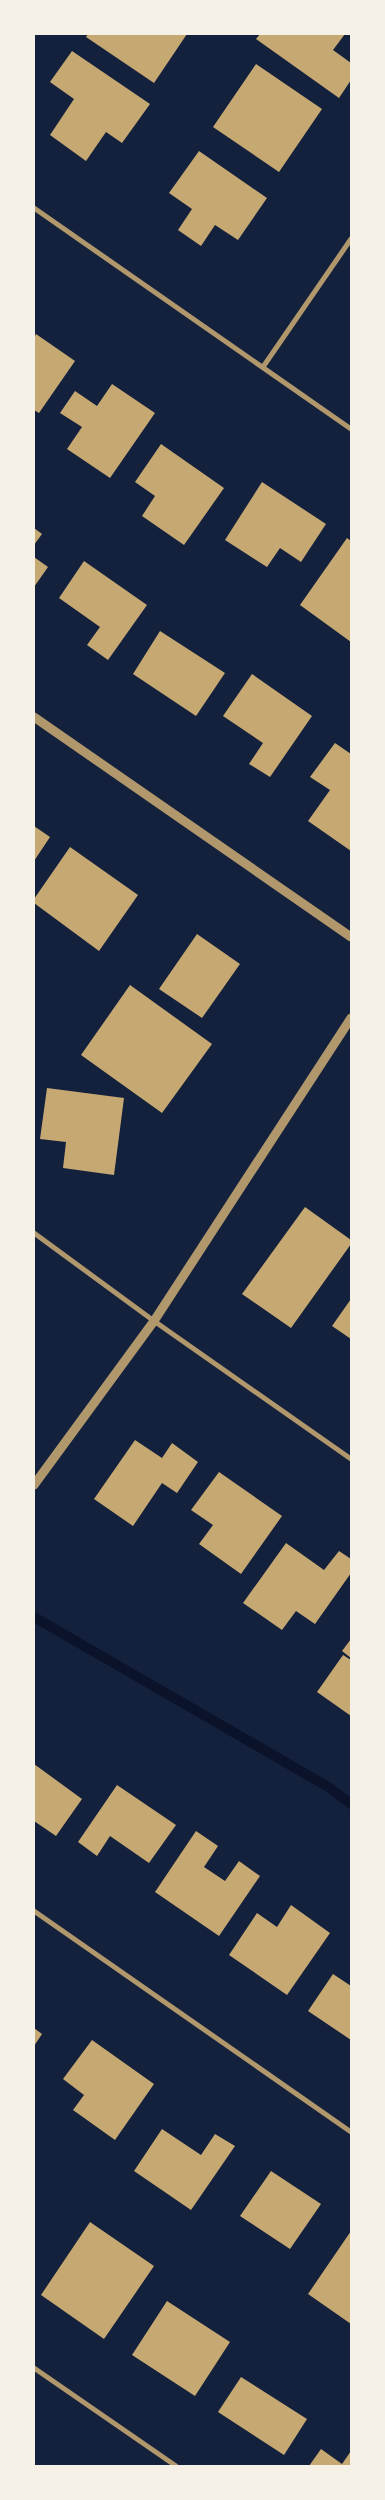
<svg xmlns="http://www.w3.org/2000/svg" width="385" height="2500" font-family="'Sofia Sans Condensed',sans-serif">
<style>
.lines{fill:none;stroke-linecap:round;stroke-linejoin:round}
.stream{stroke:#0b132b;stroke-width:10}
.building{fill:#c6a872}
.minor{stroke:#b1986c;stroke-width:5}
.tertiary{stroke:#b1986c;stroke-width:9}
</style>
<rect width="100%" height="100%" fill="#14213d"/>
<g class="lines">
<!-- stream -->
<path class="stream" d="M34,1617L330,1788L351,1804"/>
</g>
<!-- building -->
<path class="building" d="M88,34H187L154,83L86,37Z
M260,34H345L333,50L351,63V80L339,98L256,39Z
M72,51L150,104L122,143L106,132L86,161L50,135L74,99L50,82Z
M256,64L322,109L279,172L213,127Z
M199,151L267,198L238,240L215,225L201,246L178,230L192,209L169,193Z
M36,334L75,361L39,413L34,410V338Z
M112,384L155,413L110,478L67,449L82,427L60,413L75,391L97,406Z
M161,444L224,488L184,545L142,516L155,496L135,482Z
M262,482L326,524L301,562L280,548L267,567L225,540Z
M34,528L42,534L34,545Z
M347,538L351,541V642L300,605Z
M34,557L48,567L34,587Z
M84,561L147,605L108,660L87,645L100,627L59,598Z
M160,631L225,673L196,716L133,674Z
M252,674L312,716L270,777L249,764L263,743L223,716Z
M335,743L351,754V851L308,821L330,790L310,777Z
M34,826L50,837L34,861Z
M70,847L138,895L99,951L34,903V899Z
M197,934L240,964L202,1018L159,989Z
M130,985L212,1044L162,1113L81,1055Z
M47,1088L124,1098L114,1175L63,1168L66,1142L40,1139Z
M305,1207L351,1240V1244L291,1328L242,1294Z
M351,1299V1339L332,1326Z
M135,1440L162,1458L172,1443L198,1462L177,1493L162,1483L133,1526L94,1499Z
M219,1472L282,1516L241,1574L199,1544L213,1525L191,1510Z
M286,1543L324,1570L339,1551L351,1559V1573L315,1624L296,1611L282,1630L243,1603Z
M351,1639V1658L342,1651Z
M343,1655L351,1660V1716L317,1692Z
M34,1764L82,1799L56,1836L34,1821Z
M117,1785L176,1825L149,1863L110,1836L97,1856L78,1842Z
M196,1831L218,1846L204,1867L225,1881L239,1861L260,1876L219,1936L155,1892Z
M291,1905L330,1933L287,1995L229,1955L257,1913L277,1927Z
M333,1974L351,1986V2040L308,2011Z
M34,2028L42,2034L34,2046Z
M92,2040L154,2084L115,2140L73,2110L84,2095L63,2079Z
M162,2129L201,2155L215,2134L235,2146L191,2210L134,2171Z
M271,2171L321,2204L290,2249L240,2216Z
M90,2222L154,2266L104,2339L41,2295Z
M351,2231V2324L308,2294Z
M167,2301L230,2342L195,2396L132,2355Z
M241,2377L307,2419L284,2455L218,2412Z
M321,2449L342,2464L351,2451V2466H309Z"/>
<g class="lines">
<!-- minor -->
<path class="minor" d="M34,208L351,429
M263,367L351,239
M34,1233L154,1321L351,1459
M34,1911L351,2132
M34,2368L176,2466"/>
<!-- tertiary -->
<path class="tertiary" d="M34,717L351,937
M34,1485L154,1321L351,1018"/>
</g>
<!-- border -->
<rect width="385" height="2500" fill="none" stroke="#f6f1e7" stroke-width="70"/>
</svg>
